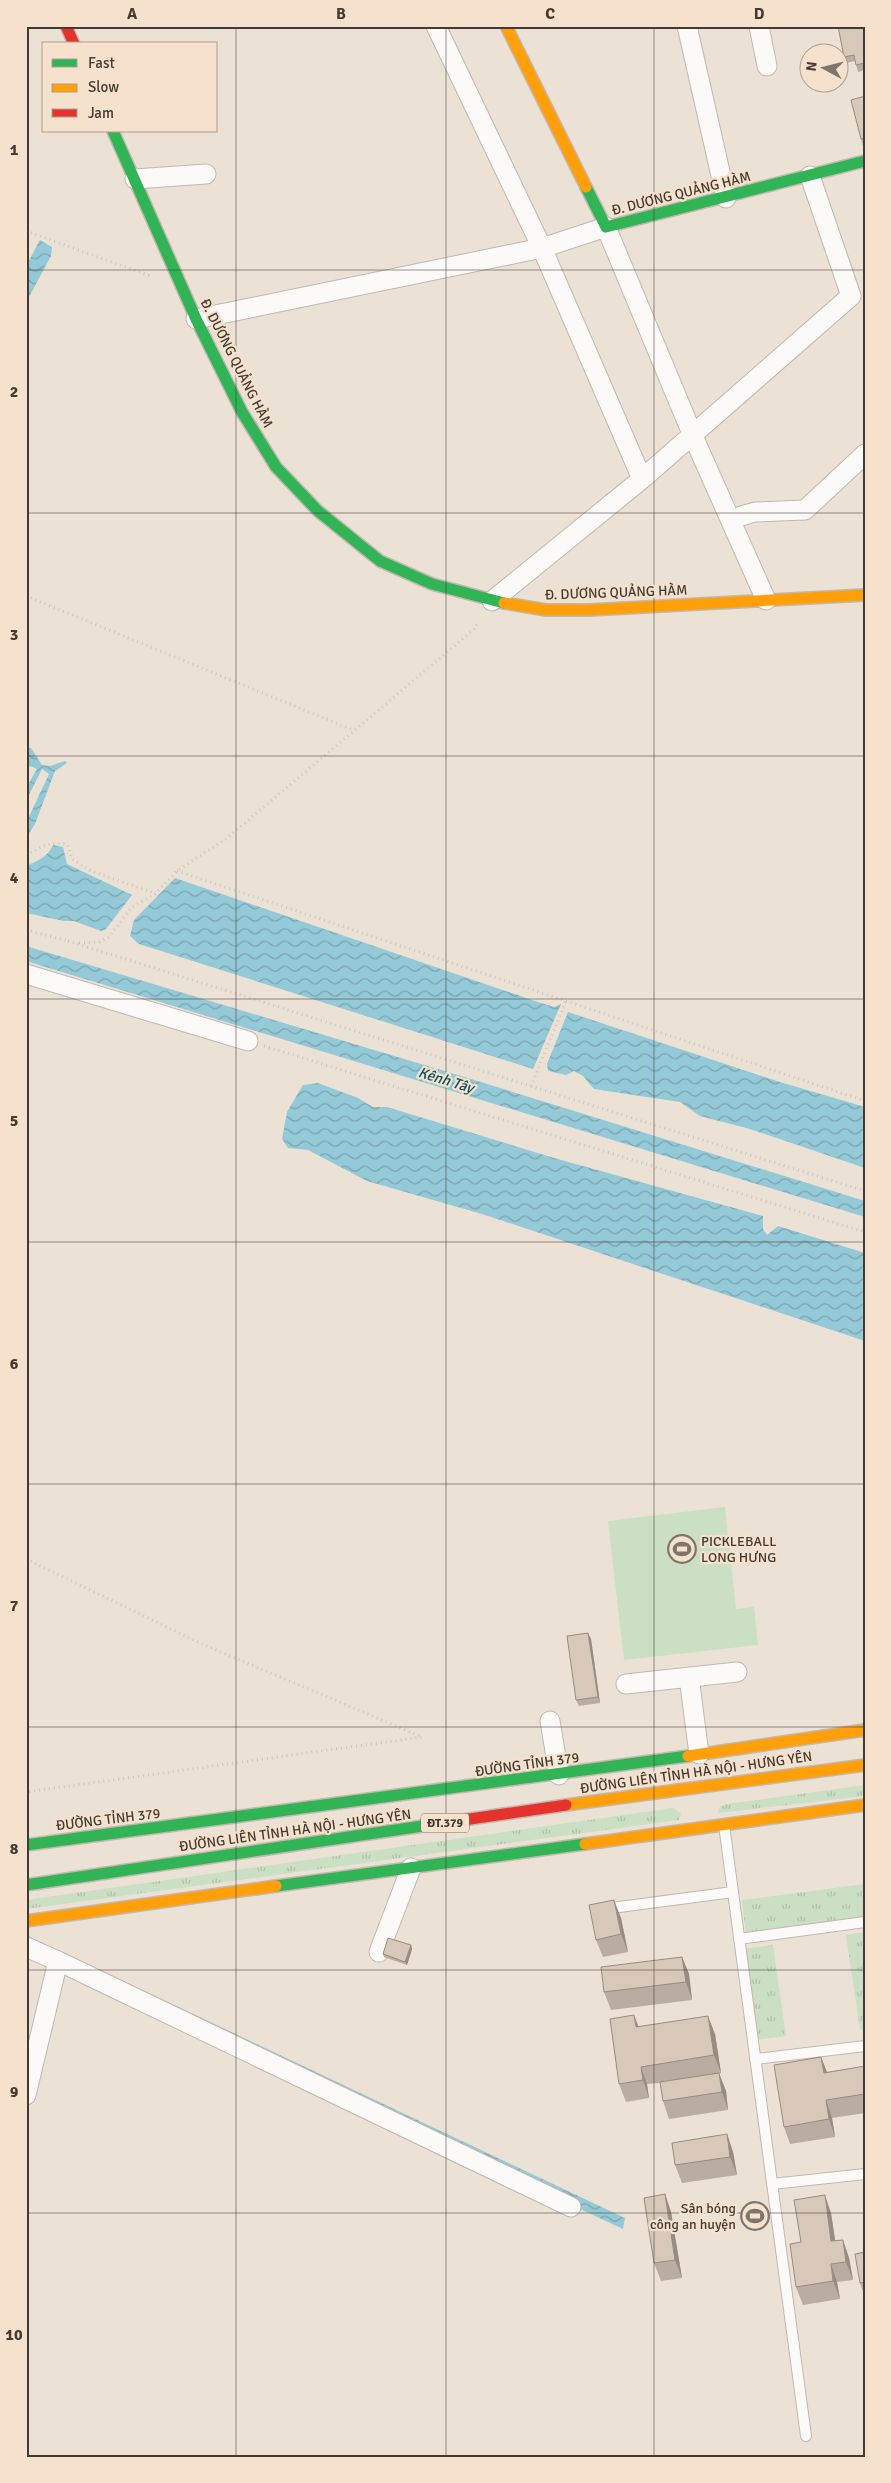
<svg xmlns="http://www.w3.org/2000/svg" width="891" height="2483" font-family="Signika,sans-serif">
<style>
.grass{fill:url(#grass-tufts)}
.pitch{fill:#cadfc3}
.water{fill:url(#water-waves)}
.lines{fill:none;stroke-linecap:round;stroke-linejoin:round}
.lane-casing{stroke:#c1b8af;stroke-width:12}
.street-casing{stroke:#c1b8af;stroke-width:21}
.fast-casing{stroke:#c1b8af;stroke-width:14}
.slow-casing{stroke:#c1b8af;stroke-width:14}
.jam-casing{stroke:#c1b8af;stroke-width:14}
.path{stroke:#c9c6c2;stroke-width:3;stroke-dasharray:1 4;stroke-linecap:butt}
.lane{stroke:#fcfaf9;stroke-width:10}
.street{stroke:#fcfaf9;stroke-width:19}
.fast{stroke:#30b455;stroke-width:11}
.slow{stroke:#ff9f0a;stroke-width:11}
.jam{stroke:#e5322d;stroke-width:11}
.wall{fill:#baaca0}
.shaded-wall{fill:#978c82}
.building{fill:#d8c8ba;stroke:#978c82}
.grid{fill:none;stroke:#433b33;stroke-width:1;stroke-opacity:0.55}
.labels{text-anchor:middle;stroke-width:4.5;stroke-linejoin:round;paint-order:stroke}
.shield{fill:#f5e1cc;stroke:#786d61;stroke-width:1}
.shield-label{font-size:12px;font-weight:bold;fill:#433b33}
.street-label{font-size:14px;fill:#433b33;stroke:#f5e1cc}
.poi-label{font-size:14px;fill:#433b33;stroke:#f5e1cc;text-anchor:start}
.water-label{font-size:15px;font-style:italic;fill:#0c5364;stroke:#f5e1cc}
.neatline{fill:none;stroke:#433b33;stroke-width:2}
.grid-label{font-size:16px;text-anchor:middle;font-weight:bold;fill:#433b33}
</style>
<defs>
<pattern id="grass-tufts" width="24" height="20" patternUnits="userSpaceOnUse" patternTransform="scale(1.25)"><rect width="24" height="20" fill="#cadfc3"/><path d="M3 7l-1-3M5 7V3M7 7l1-3M15 17l-1-3M17 17v-4M19 17l1-3" fill="none" stroke="#afc0a8"/></pattern>
<pattern id="water-waves" width="16" height="10" patternUnits="userSpaceOnUse" patternTransform="scale(1.25)"><rect width="16" height="10" fill="#94c9d7"/><path d="M0 5q4-4 8 0t8 0" fill="none" stroke="#7aa4af"/></pattern>
</defs>
<rect width="100%" height="100%" fill="#ece1d5"/>
<!-- grass -->
<path class="grass" d="M865,1785V1796L718,1813L720,1807L727,1804Z
M673,1808L681,1813L679,1820L26,1909V1900Z
M865,1884V1919L746,1935L742,1900Z
M865,1932V2029L860,2030L846,1935Z
M773,1945L786,2036L756,2040L743,1949Z"/>
<!-- pitch -->
<path class="pitch" d="M725,1507L736,1609L754,1607L758,1645L624,1660L608,1521Z"/>
<!-- water -->
<path class="water" d="M40,240L52,247L51,256L29,297L26,296V266Z
M26,748H31L42,765L50,766L65,761L67,763L55,771L35,824L26,838V823L49,774L42,769L26,801V788L37,769L30,766L26,772L28,756Z
M53,845L63,847L67,864L132,895L106,929L101,931L74,921H64L26,913V866C37,861 48,857 53,845Z
M175,878L535,1001L554,1007L561,1004L533,1069L139,944L130,936L134,920Z
M26,946L468,1078L865,1201V1217L26,961Z
M568,1012L780,1082L865,1107V1168L750,1129L700,1116L680,1102L594,1089L583,1076L574,1071L566,1075L548,1071L547,1064Z
M318,1083L358,1098L373,1107H387L554,1158L763,1216V1229L767,1235L778,1226L865,1253V1341L482,1214L367,1181L308,1150L288,1148L282,1139L287,1112L303,1085Z
M26,1935L625,2218L623,2229L26,1951Z"/>
<g class="lines">
<defs>
<path id="lane" d="M724,1825L806,2436
M604,1909L733,1892
M739,1939L865,1922
M755,2059L865,2046
M772,2184L865,2174"/>
<path id="street" d="M436,26L542,248L642,479
M687,26L726,198
M759,26L767,66
M135,179L206,174
M196,319L542,248L606,227L693,436L766,600
M731,519L755,512L805,510L865,454
M492,601L642,479L851,296L810,176
M26,974L248,1041
M689,1677L699,1754
M626,1684L737,1672
M550,1721L559,1775
M26,1947L58,1961L26,2095
M379,1952L411,1868
M58,1961L571,2207"/>
<path id="fast" d="M113,131L196,319L242,412L276,467L318,511L380,561L432,584L504,603
M586,187L606,227L865,161
M26,1845L688,1756
M26,1885L429,1825
M276,1886L585,1844"/>
<path id="slow" d="M506,26L586,187
M504,603L546,610H589L865,595
M688,1756L865,1730
M566,1805L865,1765
M585,1844L865,1805
M26,1921L276,1886"/>
<path id="jam" d="M66,26L74,44
M429,1825L566,1805"/>
</defs>
<!-- lane casing -->
<use href="#lane" class="lane-casing"/>
<!-- street casing -->
<use href="#street" class="street-casing"/>
<!-- fast casing -->
<use href="#fast" class="fast-casing"/>
<!-- slow casing -->
<use href="#slow" class="slow-casing"/>
<!-- jam casing -->
<use href="#jam" class="jam-casing"/>
<!-- path -->
<path class="path" d="M26,231L153,277
M26,596L353,730
M26,855C41,847 51,840 68,845L72,859L91,871L154,893
M177,871L865,1101
M26,930L68,941
M68,941L865,1191
M79,943L99,942L109,937L132,907L155,894L177,871L226,839L452,648L474,629L479,621
M264,1046L865,1232
M531,1086L566,1001
M26,1559L202,1644L422,1737L26,1792"/>
<!-- lane -->
<use href="#lane" class="lane"/>
<!-- street -->
<use href="#street" class="street"/>
<!-- fast -->
<use href="#fast" class="fast"/>
<!-- slow -->
<use href="#slow" class="slow"/>
<!-- jam -->
<use href="#jam" class="jam"/>
</g>
<!-- wall -->
<path class="wall" d="M865,26V70L858,72L855,61L847,63L844,57Z
M865,96V146H863L861,139Z
M588,1633L591,1639L600,1703L579,1706L576,1700Z
M621,1918L628,1952L603,1957L596,1940Z
M411,1945L412,1949L407,1965L384,1957L383,1954Z
M682,1957L689,1974L692,2000L611,2010L604,1992Z
M639,2027L715,2034L721,2073L719,2074L726,2091L728,2110L669,2119L663,2101L660,2083L647,2084L649,2098L626,2102L619,2084Z
M821,2057L827,2072L865,2066V2113L832,2118L835,2137L790,2144L784,2127Z
M727,2134L733,2152L737,2175L682,2183L675,2165Z
M665,2194L671,2212L682,2278L661,2281L654,2263Z
M831,2213L835,2241L843,2240L849,2258L853,2280L837,2282L840,2299L803,2305L796,2287L801,2242Z
M865,2252V2297L860,2283Z"/>
<!-- shaded-wall -->
<path class="shaded-wall" d="M588,1633L591,1639L600,1703L598,1697Z
M614,1900L621,1918L628,1952L621,1934Z
M411,1945L412,1949L407,1965L405,1962Z
M682,1957L689,1974L692,2000L686,1982Z
M634,2015L641,2033L636,2027Z
M708,2016L715,2034L721,2073L714,2055Z
M821,2057L828,2075L824,2073Z
M641,2067L647,2084L649,2098L643,2080Z
M719,2073L726,2091L728,2110L722,2092Z
M826,2100L832,2118L835,2137L829,2119Z
M727,2134L733,2152L737,2175L730,2157Z
M665,2194L671,2212L682,2278L675,2260Z
M825,2195L831,2213L838,2259L831,2241Z
M843,2240L849,2258L853,2280L846,2262Z
M831,2264L837,2282L840,2299L833,2281Z"/>
<!-- building -->
<path class="building" d="M838,26H865V63L856,65L854,55L844,57Z
M865,96V138L861,139L851,100Z
M588,1633L598,1697L576,1700L567,1636Z
M614,1900L621,1934L596,1940L589,1905Z
M388,1938L411,1945L405,1962L383,1954Z
M682,1957L686,1982L604,1992L601,1967Z
M634,2015L636,2027L708,2016L714,2055L641,2067L643,2080L619,2084L610,2019Z
M821,2057L824,2073L865,2066V2094L826,2100L829,2119L784,2127L774,2065Z
M719,2073L722,2092L663,2101L660,2082Z
M727,2134L730,2157L675,2165L672,2143Z
M665,2194L675,2260L654,2263L644,2198Z
M825,2195L831,2241L843,2240L846,2262L831,2264L833,2281L796,2287L790,2244L801,2242L794,2200Z
M865,2252V2282L860,2283L855,2254Z"/>
<!-- grid -->
<path class="grid" d="M236,26V2457M446,26V2457M654,26V2457M26,270H865M26,513H865M26,756H865M26,999H865M26,1242H865M26,1484H865M26,1727H865M26,1970H865M26,2213H865"/>
<!-- icons -->
<defs>
<symbol id="stadium-ring" viewBox="-11 -11 22 22"><circle r="9.5" fill="#f5e1cc" stroke="#7e756c" stroke-width="1.5"/><path d="M0-5a6.5 5 0 1 0 0 10a6.5 5 0 1 0 0-10ZM-3.5-1.8h7v3.6h-7Z" fill="#7e756c"/></symbol>
</defs>
<g fill-rule="evenodd">
<use href="#stadium-ring" x="666" y="1533" width="32" height="32"/>
<use href="#stadium-ring" x="739" y="2200" width="32" height="32"/>
</g>
<g class="labels">
<!-- shield labels -->
<rect class="shield" x="421" y="1813.5" width="48" height="19" rx="4"/>
<g class="shield-label">
<text x="445" y="1827">ĐT.379</text>
</g>
<!-- street labels -->
<g class="street-label">
<text transform="translate(681 193) rotate(-14)" y="5">Đ. DƯƠNG QUẢNG HÀM</text>
<text transform="translate(237 363) rotate(63)" y="5">Đ. DƯƠNG QUẢNG HÀM</text>
<text transform="translate(616 592) rotate(-2)" y="5">Đ. DƯƠNG QUẢNG HÀM</text>
<text transform="translate(527 1764) rotate(-8)" y="5">ĐƯỜNG TỈNH 379</text>
<text transform="translate(696 1772) rotate(-8)" y="5">ĐƯỜNG LIÊN TỈNH HÀ NỘI - HƯNG YÊN</text>
<text transform="translate(108 1819) rotate(-7)" y="5">ĐƯỜNG TỈNH 379</text>
<text transform="translate(295 1830) rotate(-8)" y="5">ĐƯỜNG LIÊN TỈNH HÀ NỘI - HƯNG YÊN</text>
</g>
<!-- poi labels -->
<g class="poi-label">
<text x="701" y="1546">PICKLEBALL<tspan x="701" dy="16">LONG HƯNG</tspan></text>
<text x="736" y="2213" text-anchor="end">Sân bóng<tspan x="736" dy="16">công an huyện</tspan></text>
</g>
<!-- water labels -->
<g class="water-label">
<text transform="translate(446 1080) rotate(17)" y="5">Kênh Tây</text>
</g>
</g>
<!-- border -->
<rect width="891" height="2483" fill="none" stroke="#f5e1cc" stroke-width="55"/>
<!-- legend -->
<rect x="42" y="42" width="175" height="90" fill="#f5e1cc" stroke="#ae9f8f"/>
<rect x="52" y="59" width="25" height="8" fill="#30b455" stroke="#ae9f8f"/>
<text x="88" y="68" font-size="15" fill="#433b33">Fast</text>
<rect x="52" y="84" width="25" height="8" fill="#ff9f0a" stroke="#ae9f8f"/>
<text x="88" y="92" font-size="15" fill="#433b33">Slow</text>
<rect x="52" y="109" width="25" height="8" fill="#e5322d" stroke="#ae9f8f"/>
<text x="88" y="118" font-size="15" fill="#433b33">Jam</text>
<!-- north arrow -->
<g transform="translate(824 68) rotate(277)"><circle r="24" fill="#f5e1cc" stroke="#ae9f8f"/>
<path d="M0-4L9 19L0 12L-9 19Z" fill="#7e756c"/>
<text y="-8" font-size="14" font-weight="bold" text-anchor="middle" fill="#433b33">N</text>
</g>
<rect x="28" y="28" width="836" height="2428" class="neatline"/>
<g class="grid-label">
<text x="132" y="19">A</text>
<text x="341" y="19">B</text>
<text x="550" y="19">C</text>
<text x="759" y="19">D</text>
<text x="14" y="155">1</text>
<text x="14" y="397">2</text>
<text x="14" y="640">3</text>
<text x="14" y="883">4</text>
<text x="14" y="1126">5</text>
<text x="14" y="1369">6</text>
<text x="14" y="1611">7</text>
<text x="14" y="1854">8</text>
<text x="14" y="2097">9</text>
<text x="14" y="2340">10</text>
</g>
</svg>
